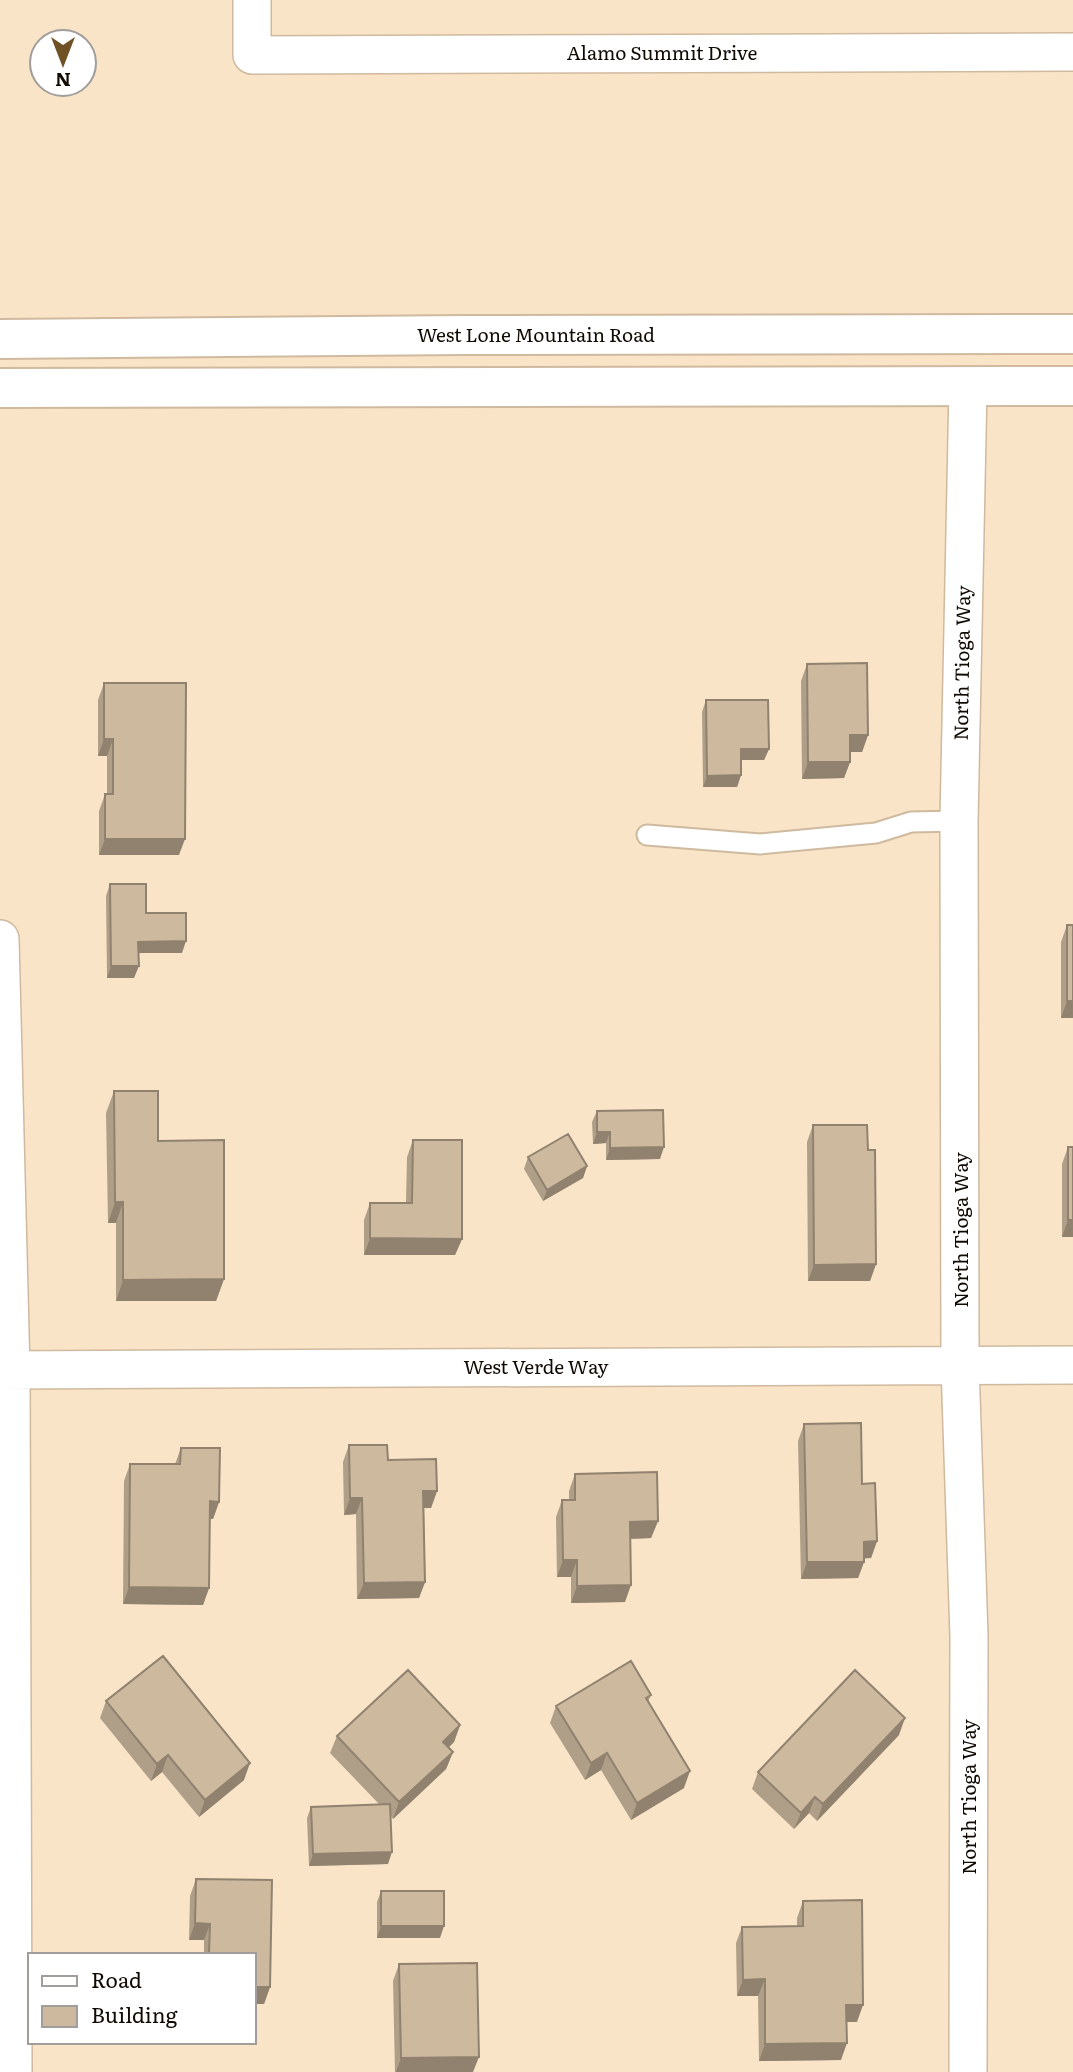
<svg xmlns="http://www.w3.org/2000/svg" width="1073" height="2072" font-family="Literata,serif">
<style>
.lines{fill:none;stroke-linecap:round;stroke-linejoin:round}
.lane-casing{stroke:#cfba9f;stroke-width:23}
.street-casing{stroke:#cfba9f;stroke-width:40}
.secondary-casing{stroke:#cfba9f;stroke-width:42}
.lane{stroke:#fff;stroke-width:19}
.street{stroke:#fff;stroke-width:37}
.secondary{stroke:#fff;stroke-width:38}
.wall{fill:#b09f88}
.shaded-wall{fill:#90826f}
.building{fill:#cdb99e;stroke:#90826f;stroke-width:2}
.labels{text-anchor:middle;stroke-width:5;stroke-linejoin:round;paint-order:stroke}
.street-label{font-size:19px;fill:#110a03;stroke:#fff}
</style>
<rect width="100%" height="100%" fill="#f9e4c8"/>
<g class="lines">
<defs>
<path id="lane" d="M647,835L760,844L876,833L911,822L959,821"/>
<path id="street" d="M252,0V55L1073,52
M968,387L959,821L960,1365L969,1636L968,2072
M0,939L11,1371L13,2072
M0,1370L1073,1365"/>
<path id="secondary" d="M0,339L466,335L1073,334
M0,388L1073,386"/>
</defs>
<!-- lane casing -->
<use href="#lane" class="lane-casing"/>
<!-- street casing -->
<use href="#street" class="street-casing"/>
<!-- secondary casing -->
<use href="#secondary" class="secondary-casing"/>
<!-- lane -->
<use href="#lane" class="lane"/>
<!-- street -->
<use href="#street" class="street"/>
<!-- secondary -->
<use href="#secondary" class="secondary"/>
</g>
<!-- wall -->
<path class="wall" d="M807,664L868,735L862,752H850V762L844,778L802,779L801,681Z
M104,683L179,855H99V811L105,794H107V756H98V700Z
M706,700L769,749L764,760H741V775L737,787H703L702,712Z
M110,884L146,913L182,953H138L134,978H107L106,896Z
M1067,925L1073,1018H1061V942Z
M114,1091L158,1141L224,1279L216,1301H116V1223H108L106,1113Z
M597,1111L660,1159L606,1160V1143L593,1144L592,1122Z
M813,1125L876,1264L870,1281H808L807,1142Z
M413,1140L462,1239L455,1255H364V1220L370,1203H406L407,1157Z
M1068,1147L1073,1237H1062V1164Z
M528,1157L587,1166L583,1178L543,1201L524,1169Z
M804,1424L862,1484L877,1541L871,1558H864V1562L858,1578L801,1579L798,1441Z
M349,1445L388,1460L437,1491L431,1508H424L425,1582L419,1598L357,1599L356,1514L344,1515L343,1462Z
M181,1448L219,1502L213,1519L210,1518L209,1588L203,1605L123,1604L124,1481L130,1464H175Z
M575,1474L658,1521L651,1538L630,1539L625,1602L571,1603V1577H557L556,1517L562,1500H569V1491Z
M651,1695L648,1702L684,1788L631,1820L601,1770L585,1780L550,1723L556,1706Z
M106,1701L244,1780L199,1817L162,1772L151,1781L100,1718Z
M460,1725L454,1742L448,1748L453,1752L446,1769L393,1819L391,1816L388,1864L309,1866L307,1818L311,1807L379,1804L330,1753L337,1736Z
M899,1735L817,1821L809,1813L794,1829L752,1789L758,1772Z
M196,1879L272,1880L270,1987L264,2004H254V1955H204V1940H189L190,1896Z
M381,1891L440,1938H377V1902Z
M803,1901L857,2022H847L841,2060L759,2061L758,1996H737L736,1943L742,1927L797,1926V1918Z
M399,1964L473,2072H395L393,1981Z"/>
<!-- shaded-wall -->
<path class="shaded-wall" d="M850,735H868L862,752H844Z
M104,739H113L107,756H98Z
M741,749H769L764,760H737Z
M808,762H850L844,778L802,779Z
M741,775L737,787H703L707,776Z
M105,839H185L179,855H99Z
M186,941L182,953H134L138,942Z
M111,966H139L134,978H107Z
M1067,1001H1073V1018H1061Z
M597,1132H610L606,1143L593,1144Z
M664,1147L660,1159L606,1160L610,1148Z
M587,1166L583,1178L543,1201L547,1190Z
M115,1202H123L116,1223H108Z
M1068,1220H1073V1237H1062Z
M370,1238L462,1239L455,1255H364Z
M876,1264L870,1281H808L814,1265Z
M224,1279L216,1301H116L123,1280Z
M423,1491H437L431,1508H417Z
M350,1498H362L356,1514L344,1515Z
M210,1501L219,1502L213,1519L204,1518Z
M658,1521L651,1538L624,1539L630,1522Z
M877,1541L871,1558L858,1559L864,1542Z
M563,1560H577L571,1577H557Z
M807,1562H864L858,1578L801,1579Z
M425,1582L419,1598L357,1599L364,1583Z
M631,1585L625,1602L571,1603L577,1586Z
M129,1587L209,1588L203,1605L123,1604Z
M905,1718L899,1735L817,1821L823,1804Z
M460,1725L454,1742L437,1758L443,1742Z
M453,1752L446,1769L393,1819L399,1802Z
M607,1753L601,1770L585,1780L591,1763Z
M168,1755L162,1772L151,1781L157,1764Z
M250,1763L244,1780L199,1817L205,1800Z
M690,1771L684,1788L631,1820L637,1803Z
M815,1797L809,1813L794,1829L801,1813Z
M392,1852L388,1864L309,1866L313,1854Z
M195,1923L210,1924L204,1940H189Z
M381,1926H444L440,1938H377Z
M765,1979L758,1996H737L743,1980Z
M254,1987H270L264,2004H254Z
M846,2005H863L857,2022H840Z
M847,2043L841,2060L759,2061L765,2044Z
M479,2057L473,2072H396L401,2058Z"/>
<!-- building -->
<path class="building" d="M867,663L868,735H850V762H808L807,664Z
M104,683H186L185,839H105V794H113V739H104Z
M706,700H768L769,749H741V775L707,776Z
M110,884H146V913H186V941L138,942L139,966H111Z
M1067,925H1073V1001H1067Z
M114,1091H158V1141L224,1140V1279L123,1280V1202H115Z
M663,1110L664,1147L610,1148V1132H597V1111Z
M813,1125H867L868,1150H875L876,1264L814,1265Z
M568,1134L587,1166L547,1190L528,1157Z
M413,1140H462V1239L370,1238V1203H412Z
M1068,1147H1073V1220H1068Z
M861,1423L862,1484L875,1483L877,1541L864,1542V1562H807L804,1424Z
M349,1445H387L388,1460L436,1459L437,1491H423L425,1582L364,1583L362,1498H350Z
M181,1448H220L219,1502L210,1501L209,1588L129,1587L130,1464H180Z
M657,1472L658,1521L630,1522L631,1585L577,1586V1560H563L562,1500H575V1474Z
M163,1656L250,1763L205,1800L168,1755L157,1764L106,1701Z
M631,1661L651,1695L646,1698L690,1771L637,1803L607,1753L591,1763L556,1706Z
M408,1670L460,1725L443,1742L453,1752L399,1802L337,1736Z
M855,1670L905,1718L823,1804L815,1797L801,1813L758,1772Z
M390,1804L392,1852L313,1854L311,1807Z
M196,1879L272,1880L270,1987H254V1955H209L210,1924L195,1923Z
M381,1891H444V1926H381Z
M862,1900L863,2005H846L847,2043L765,2044V1979L743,1980L742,1927L803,1926V1901Z
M477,1963L479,2057L401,2058L399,1964Z"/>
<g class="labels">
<!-- street labels -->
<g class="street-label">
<text x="662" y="60">Alamo Summit Drive</text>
<text x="536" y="342">West Lone Mountain Road</text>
<text transform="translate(962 663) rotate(-89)" y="7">North Tioga Way</text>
<text transform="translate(961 1230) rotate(-90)" y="7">North Tioga Way</text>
<text x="536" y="1374">West Verde Way</text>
<text transform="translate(969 1797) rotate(-90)" y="7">North Tioga Way</text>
</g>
</g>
<!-- legend -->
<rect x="28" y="1953" width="228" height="91" fill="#ffffff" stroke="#a09d9a" stroke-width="2"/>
<rect x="42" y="1976" width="35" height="10" fill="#ffffff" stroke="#a09d9a" stroke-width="2"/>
<text x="91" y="1988" font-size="21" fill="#110a03">Road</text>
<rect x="42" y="2006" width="35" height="21" fill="#cdb99e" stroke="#a09d9a" stroke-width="2"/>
<text x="91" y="2023" font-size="21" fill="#110a03">Building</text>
<!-- north arrow -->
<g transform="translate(63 63) rotate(180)"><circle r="33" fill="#ffffff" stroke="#a09d9a" stroke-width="2"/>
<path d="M0-5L12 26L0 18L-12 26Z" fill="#6f5125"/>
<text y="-10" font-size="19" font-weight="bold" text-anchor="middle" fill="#110a03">N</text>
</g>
</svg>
